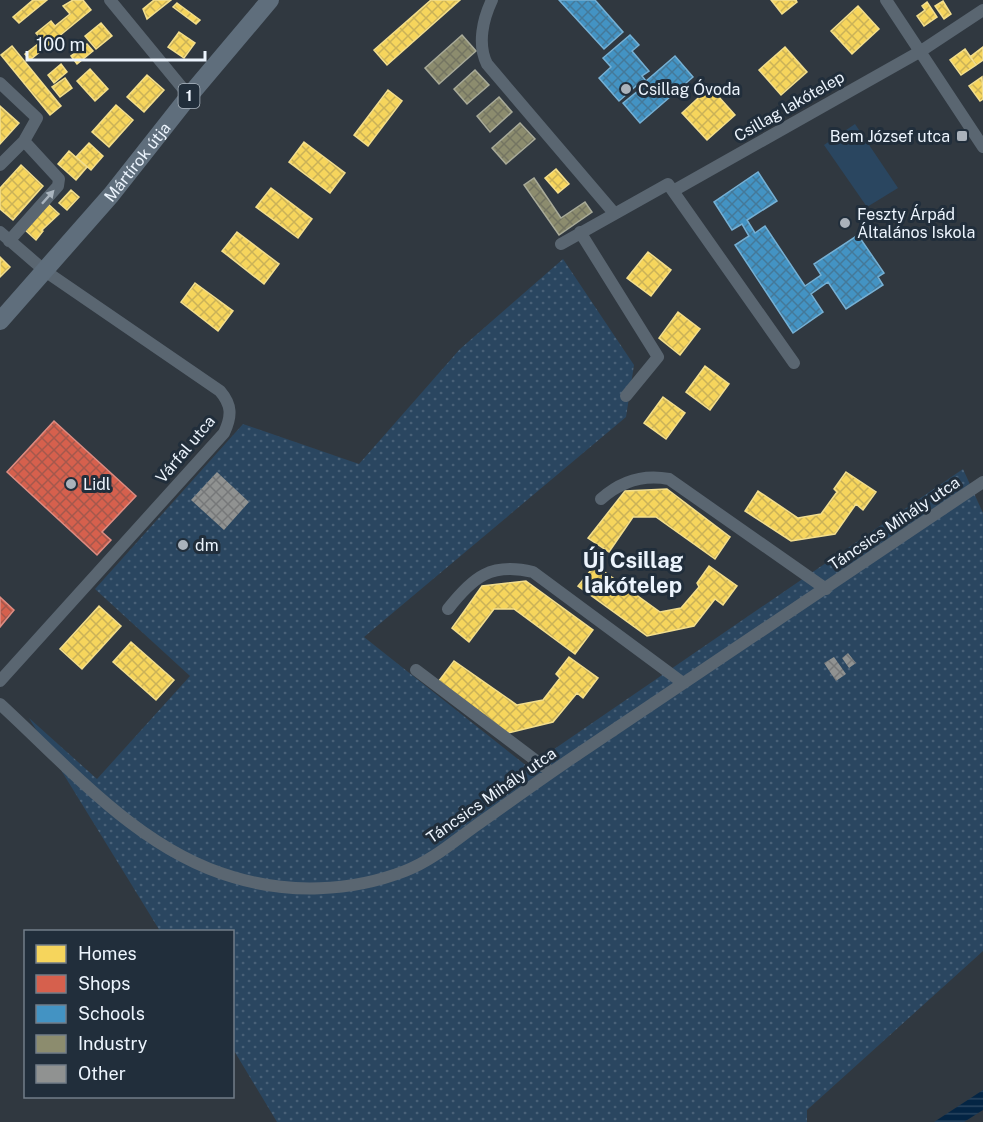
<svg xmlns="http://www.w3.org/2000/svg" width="983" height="1122" font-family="'Public Sans',sans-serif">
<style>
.grass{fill:url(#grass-dots)}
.green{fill:#2a4660}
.water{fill:url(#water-rules)}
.homes{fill:url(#homes-cross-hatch);stroke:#f3de8c;stroke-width:1.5}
.shops{fill:url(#shops-cross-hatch);stroke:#dd8c82;stroke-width:1.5}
.schools{fill:url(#schools-cross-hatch);stroke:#76b0d4;stroke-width:1.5}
.industry{fill:url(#industry-cross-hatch);stroke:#a9ab99;stroke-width:1.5}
.building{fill:url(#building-cross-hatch)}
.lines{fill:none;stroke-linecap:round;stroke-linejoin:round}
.minor{stroke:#5a6671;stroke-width:12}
.primary{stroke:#5f6e7c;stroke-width:18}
.oneway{fill:#aab4be}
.poi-dot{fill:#aab2bb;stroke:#212e3b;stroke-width:2}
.labels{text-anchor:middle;stroke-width:6;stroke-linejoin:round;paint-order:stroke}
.shield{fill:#212e3b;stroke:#afb9c3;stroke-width:1.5}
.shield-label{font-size:15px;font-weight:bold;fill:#ecf4fd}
.poi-label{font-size:16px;fill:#ecf4fd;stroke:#212e3b;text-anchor:start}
.street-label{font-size:16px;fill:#ecf4fd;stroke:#212e3b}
.district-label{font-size:22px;font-weight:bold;fill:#ecf4fd;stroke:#212e3b}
</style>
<defs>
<pattern id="grass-dots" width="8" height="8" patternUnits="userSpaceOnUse" patternTransform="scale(1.5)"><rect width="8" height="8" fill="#2a4660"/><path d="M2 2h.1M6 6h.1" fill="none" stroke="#496178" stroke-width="1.8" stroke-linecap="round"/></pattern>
<pattern id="water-rules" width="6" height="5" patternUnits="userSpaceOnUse" patternTransform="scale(1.5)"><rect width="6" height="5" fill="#042544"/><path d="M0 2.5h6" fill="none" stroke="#294560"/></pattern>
<pattern id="homes-cross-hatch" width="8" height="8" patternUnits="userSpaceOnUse" patternTransform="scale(1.5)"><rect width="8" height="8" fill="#f6d55c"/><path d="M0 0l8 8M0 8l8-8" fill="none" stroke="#cab258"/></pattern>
<pattern id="shops-cross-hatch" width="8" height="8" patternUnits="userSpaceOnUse" patternTransform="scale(1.5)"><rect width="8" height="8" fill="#d6604d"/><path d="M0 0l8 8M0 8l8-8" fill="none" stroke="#a4584d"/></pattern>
<pattern id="schools-cross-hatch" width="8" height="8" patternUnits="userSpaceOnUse" patternTransform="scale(1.5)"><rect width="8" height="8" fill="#4393c3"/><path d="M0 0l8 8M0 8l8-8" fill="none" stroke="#447999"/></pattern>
<pattern id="industry-cross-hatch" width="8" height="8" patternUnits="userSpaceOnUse" patternTransform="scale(1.5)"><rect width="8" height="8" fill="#8c8c6e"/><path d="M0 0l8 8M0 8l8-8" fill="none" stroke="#747562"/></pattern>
<pattern id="building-cross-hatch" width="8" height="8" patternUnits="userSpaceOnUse" patternTransform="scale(1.5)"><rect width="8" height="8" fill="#909291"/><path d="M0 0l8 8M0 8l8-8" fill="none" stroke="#767879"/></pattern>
</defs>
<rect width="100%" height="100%" fill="#303840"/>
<!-- grass -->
<path class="grass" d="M563,259L634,365L626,417L364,637L528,767L963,469L983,513V951L807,1110V1122H277L233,1049L232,932L160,931L29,718L97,779L190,676L95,589L243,424L359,464L460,349Z"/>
<!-- green -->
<path class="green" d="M855,124L898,188L867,207L824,145Z"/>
<!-- water -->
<path class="water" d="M983,1090V1110L964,1122H934Z"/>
<!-- homes -->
<path class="homes" d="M33,0H47L19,23L13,17Z
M73,0H83L91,10L47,46L36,33L51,21L55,26L70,14L63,6Z
M154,0H171L147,19L143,9Z
M431,0H460L387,65L374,50Z
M771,0H796L797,2L782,14Z
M943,1L951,14L944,19L935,6Z
M927,2L937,17L924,26L917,16L925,10L922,6Z
M177,3L200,20L196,24L173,7Z
M858,6L879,29L852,54L831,31Z
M101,23L112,36L96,49L85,36Z
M179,32L195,43L184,58L168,47Z
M42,41L47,46L30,60L25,54Z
M87,44L93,51L77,64L71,56Z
M12,46L61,106L50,115L1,55Z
M785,47L807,72L781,95L759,70Z
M983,47V60L976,65L970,57Z
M965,49L976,65L961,75L950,60Z
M61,64L67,72L54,83L48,75Z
M90,69L108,89L95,101L77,81Z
M147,75L164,90L144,112L127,97Z
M982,77L983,99L980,101L969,86Z
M65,78L72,88L60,97L52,87Z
M710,87L735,115L707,140L682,113Z
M388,90L402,101L368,146L354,135Z
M116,105L133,120L109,147L92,132Z
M0,106L19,123L0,144Z
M304,142L345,173L330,193L289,162Z
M89,143L103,156L91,170L76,157Z
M69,151L87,167L76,180L58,164Z
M21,165L43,186L13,220L0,209V188Z
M556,169L569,184L558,193L545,178Z
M271,188L312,219L298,238L256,207Z
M71,190L79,197L67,210L59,203Z
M47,203L59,214L42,230L43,231L36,240L24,229Z
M237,232L279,264L264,284L222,251Z
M648,252L671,270L651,296L627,278Z
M0,257L10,267L0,277Z
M195,283L233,311L218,331L181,302Z
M678,312L700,329L680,355L659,338Z
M705,366L729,384L710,410L686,392Z
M663,397L685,413L666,439L644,423Z
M846,472L876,492L863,510L856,504L835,534L791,541L745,511L758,491L798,518L821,514L837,492L834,489Z
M667,489L730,537L715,559L656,517H633L609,552L588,538L625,491Z
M595,565L660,612L681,608L699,587L697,583L709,566L737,586L723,605L715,599L694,626L647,636L578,586Z
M526,581L593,630L575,654L514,609H494L469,642L452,628L482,586Z
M99,606L121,626L82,669L60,649Z
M131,642L174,680L156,700L113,662Z
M569,657L598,678L583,698L577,693L553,722L508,733L438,682L454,661L517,705L543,700L560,678L556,674Z"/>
<!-- shops -->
<path class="shops" d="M54,421L136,496L102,532L111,540L97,555L7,472Z
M0,597L14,610L0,627Z"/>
<!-- schools -->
<path class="schools" d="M559,0H595L623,32L604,49Z
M630,35L639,45L632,51L649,71L642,76L646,81L675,56L693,77L640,123L623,103L639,90L636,86L619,101L599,78L611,67L603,58Z
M758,172L777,201L747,220L755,233L765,226L805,286L821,275L814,264L858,235L884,273L878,277L883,285L846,309L828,282L811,294L823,312L793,333L735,245L749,236L742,224L732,230L714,202Z"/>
<!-- industry -->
<path class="industry" d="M462,35L476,51L439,84L425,68Z
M475,70L489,85L467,104L454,89Z
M499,97L512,112L490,132L477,116Z
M520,123L535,139L506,164L492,148Z
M534,178L561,218L585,202L592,212L559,235L524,185Z"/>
<!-- building -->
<path class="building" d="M217,472L249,502L224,530L191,500Z
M848,653L856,663L849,668L842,658Z
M834,657L846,674L836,681L824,663Z"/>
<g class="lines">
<!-- minor -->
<path class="minor" d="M110,0L189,96
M492,0C483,19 477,44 487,64L614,213
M886,0L983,147
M0,83L37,118L24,141L0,165
M673,191L921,51L983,10
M0,232L45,271L220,391C232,405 232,416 224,433L0,681
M580,232L658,357L626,396
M9,241L58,186L59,179L24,141
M561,244L668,184L794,363
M601,499C620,482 643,474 669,479L826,589
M448,609C473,577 491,562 533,572L683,683
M416,670L551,772
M0,704C70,768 139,850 233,877C288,894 351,892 405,871C431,861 452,843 474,827C508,803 541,779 575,756C710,664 847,574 983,482"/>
<!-- primary -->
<path class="primary" id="s1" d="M0,321L111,195L189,96L270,0"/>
</g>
<!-- one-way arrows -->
<defs><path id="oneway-solid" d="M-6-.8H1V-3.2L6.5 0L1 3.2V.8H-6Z" transform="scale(1.5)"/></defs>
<use class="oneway" href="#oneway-solid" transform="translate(48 197) rotate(-48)"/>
<!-- markers -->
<g class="poi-dot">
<circle cx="626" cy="89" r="6"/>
<rect x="956" y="130" width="12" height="12" rx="3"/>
<circle cx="845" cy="223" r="6"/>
<circle cx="71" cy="484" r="6"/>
<circle cx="183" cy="545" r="6"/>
</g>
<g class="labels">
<!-- shield labels -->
<rect class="shield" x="178.5" y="84" width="21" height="24" rx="4.5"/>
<g class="shield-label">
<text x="189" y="101">1</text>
</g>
<!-- poi labels -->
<g class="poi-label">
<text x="638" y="95">Csillag Óvoda</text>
<text x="950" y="142" text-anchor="end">Bem József utca</text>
<text x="857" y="220">Feszty Árpád<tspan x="857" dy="18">Általános Iskola</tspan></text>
<text x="83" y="490">Lidl</text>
<text x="195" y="551">dm</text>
</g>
<!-- street labels -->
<g class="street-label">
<text transform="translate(789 106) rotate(-30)" y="6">Csillag lakótelep</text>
<text dy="6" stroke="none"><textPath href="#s1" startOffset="210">Mártírok útja</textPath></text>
<text transform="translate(185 449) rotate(-50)" y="6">Várfal utca</text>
<text transform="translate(894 523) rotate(-34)" y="6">Táncsics Mihály utca</text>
<text transform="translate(491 795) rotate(-35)" y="6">Táncsics Mihály utca</text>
</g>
<!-- district labels -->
<g class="district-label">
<text x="633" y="568">Új Csillag<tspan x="633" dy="25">lakótelep</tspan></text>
</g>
</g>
<!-- legend -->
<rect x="24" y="930" width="210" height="168" fill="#212e3b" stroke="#727d89" stroke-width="1.5"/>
<rect x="36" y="945" width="30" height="18" fill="#f6d55c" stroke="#727d89" stroke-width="1.5"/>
<text x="78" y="960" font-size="18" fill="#ecf4fd">Homes</text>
<rect x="36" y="975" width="30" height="18" fill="#d6604d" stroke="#727d89" stroke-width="1.5"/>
<text x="78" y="990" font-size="18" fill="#ecf4fd">Shops</text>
<rect x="36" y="1005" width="30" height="18" fill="#4393c3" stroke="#727d89" stroke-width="1.5"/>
<text x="78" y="1020" font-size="18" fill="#ecf4fd">Schools</text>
<rect x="36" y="1035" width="30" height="18" fill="#8c8c6e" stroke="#727d89" stroke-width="1.5"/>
<text x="78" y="1050" font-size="18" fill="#ecf4fd">Industry</text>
<rect x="36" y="1065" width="30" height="18" fill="#909291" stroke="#727d89" stroke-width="1.5"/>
<text x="78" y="1080" font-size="18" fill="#ecf4fd">Other</text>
<!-- scale -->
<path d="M27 51v9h178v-9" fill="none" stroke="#ecf4fd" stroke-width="3"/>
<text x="36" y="51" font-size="18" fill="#ecf4fd" stroke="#212e3b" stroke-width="4.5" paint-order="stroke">100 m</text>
</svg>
